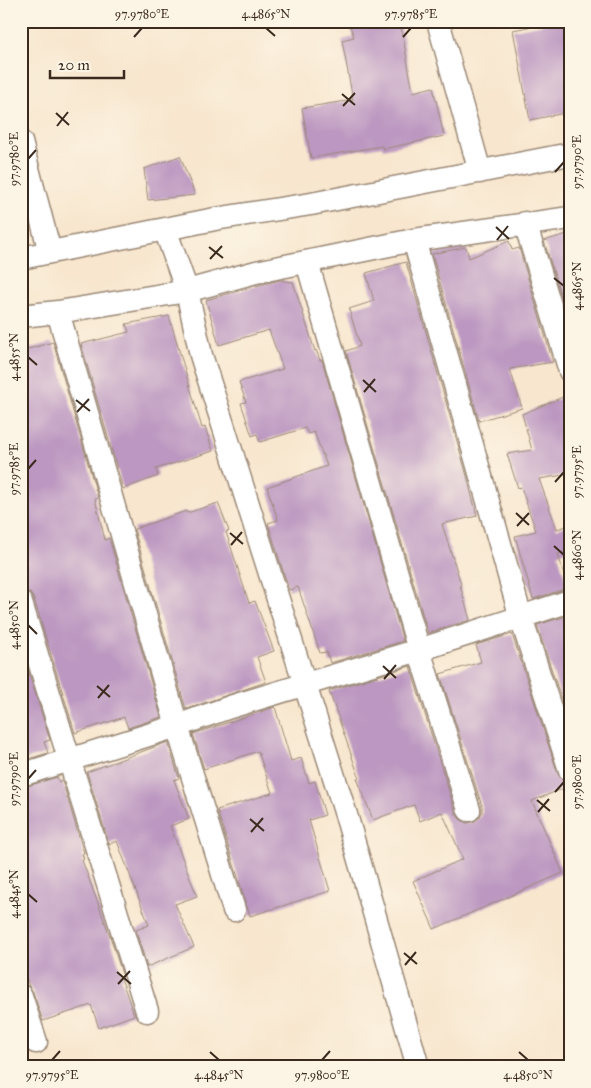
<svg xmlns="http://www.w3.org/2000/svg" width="591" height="1088" font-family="'IM FELL Great Primer',serif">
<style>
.building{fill:#bc97c1}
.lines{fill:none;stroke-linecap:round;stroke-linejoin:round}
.street-casing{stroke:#9a8876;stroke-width:25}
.street{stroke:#fff;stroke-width:22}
.ticks{fill:none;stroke:#3b2a1e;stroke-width:2}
.neatline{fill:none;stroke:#3b2a1e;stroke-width:2}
.ticks-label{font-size:12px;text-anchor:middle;fill:#3b2a1e}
</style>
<rect width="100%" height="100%" fill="#fcf5e5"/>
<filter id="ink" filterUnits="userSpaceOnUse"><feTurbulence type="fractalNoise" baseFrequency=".02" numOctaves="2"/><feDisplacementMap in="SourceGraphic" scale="10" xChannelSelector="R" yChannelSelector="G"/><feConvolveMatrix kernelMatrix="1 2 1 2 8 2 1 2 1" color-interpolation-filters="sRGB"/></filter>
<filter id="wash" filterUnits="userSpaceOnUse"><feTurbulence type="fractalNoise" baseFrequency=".0096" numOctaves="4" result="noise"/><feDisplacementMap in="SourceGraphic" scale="20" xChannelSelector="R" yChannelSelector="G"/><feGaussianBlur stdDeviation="1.12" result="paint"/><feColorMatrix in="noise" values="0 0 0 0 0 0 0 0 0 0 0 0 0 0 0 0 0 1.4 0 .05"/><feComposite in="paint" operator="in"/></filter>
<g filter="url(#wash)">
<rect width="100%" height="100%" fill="#f8e6ce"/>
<g id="blocks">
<!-- building -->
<path class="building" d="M348,21H400L413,92L433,87L444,136L383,149L382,146L311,158L302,108L353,100L342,40L354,37Z
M559,21H570V112L530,120L513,30Z
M180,156L195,195L148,200L144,169Z
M570,233V325L544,241Z
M509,241L512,250L519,248L553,362L510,369L522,408L479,421L432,254L466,247L469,258Z
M406,262L467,476L477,516L442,524L461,584L460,585L470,620L428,633L346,351L360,346L349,309L374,301L366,273Z
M280,280L293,282L315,351L316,350L320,360H322L403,641L330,663L327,652L320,653L298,587L289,590L268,523L278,520L267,487L327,466L314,432L308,434L305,428L260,442L257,434L252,436L241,403L246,402L239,382L283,369L269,330L219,345L206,300L259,285Z
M169,316L202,428L205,427L213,451L156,469L158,476L123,489L81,344L129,332L126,324Z
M53,342L98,498L95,499L105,540L109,538L161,717L128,728L124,717L75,733L34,599L30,593L21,590V351Z
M570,394V474L539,479L557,529L570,525V550L558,554L568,588L533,599L515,536L536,531L521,487L518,488L507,454L532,450L522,414Z
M218,503L229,531L226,532L249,603L255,601L274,651L257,657L266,682L186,709L134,529L186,511L187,513Z
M570,615V726L537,625Z
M512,634L558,774L562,780L570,783V786L532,801L563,873L434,929L413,881L463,859L442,812L420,821L414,805L373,820L357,778L359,777L329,691L410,666L456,814L460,819L466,823L473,822L479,818L482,813V806L440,674L481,662L476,645Z
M21,648L50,740L44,742L48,753L21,761Z
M275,707L291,761L301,758L309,783L315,781L325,815L309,820L330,891L250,916L217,810L272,793L258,751L204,769L193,734Z
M168,742L179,778L174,780L189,819L170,826L197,896L175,904L194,947L147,967L136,930L149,925L117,841L109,844L87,772Z
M57,777L59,782L62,780L84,853L82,854L84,859L82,860L110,936L123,977L121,978L134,1015L99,1028L91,1005L43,1021L33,992L29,986L21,963V788Z"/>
</g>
</g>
<g filter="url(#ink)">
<use href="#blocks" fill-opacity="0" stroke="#9a8876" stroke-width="1"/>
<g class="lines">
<defs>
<path id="street" d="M438,21L480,172
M21,142L50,252
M525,223L570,371
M165,229L187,291L201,355L347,818L418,1067
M414,240L521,618L570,770
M21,258L215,219L311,204L570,154
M307,262L419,650L469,810
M58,312L177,726L234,910
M21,316L58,312L187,291L256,272L414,240L570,218
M21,603L147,1011
M21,775L177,726L230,707L419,650L570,601
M21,996L36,1042"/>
</defs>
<!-- street casing -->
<use href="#street" class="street-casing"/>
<!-- street -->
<use href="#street" class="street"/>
</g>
</g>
<!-- ticks -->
<path class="ticks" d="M266,28L275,36M134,37L142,28M403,37L411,28M342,94L355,105M343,106L355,93M56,113L69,125M57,126L68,112M28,159L36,150M555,172L564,162M496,227L509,239M497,240L508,226M209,247L223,258M210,259L222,246M554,278L564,286M28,357L37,365M363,380L376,392M364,392L375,379M76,400L90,411M77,412L89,399M28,469L36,460M555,482L564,472M516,513L529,525M517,526L529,513M230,533L243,544M231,545L242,532M554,546L564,555M28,625L37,634M383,666L396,678M384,679L396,665M97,686L110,697M98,698L109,685M28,779L36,770M555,792L564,782M537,800L550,811M538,812L549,799M250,819L264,831M251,832L263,818M28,894L37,902M404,953L417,964M405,965L416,952M117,972L131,984M118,984L130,971M210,1052L219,1060M519,1052L528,1060M52,1060L60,1051M322,1060L330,1051"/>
<!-- margin -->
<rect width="591" height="1088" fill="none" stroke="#fcf5e5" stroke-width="55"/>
<!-- scale -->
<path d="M50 70v8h74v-8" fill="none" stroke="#3b2a1e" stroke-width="2.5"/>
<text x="58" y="70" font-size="15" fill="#3b2a1e" stroke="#fcf5e5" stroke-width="4" paint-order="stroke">20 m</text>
<rect x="28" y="28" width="536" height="1032" class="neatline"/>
<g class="ticks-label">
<text x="142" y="18">97.9780°E</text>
<text x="266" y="18">4.4865°N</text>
<text x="411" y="18">97.9785°E</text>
<text transform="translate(14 159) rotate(-90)" y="4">97.9780°E</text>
<text transform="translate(577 162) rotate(-90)" y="4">97.9790°E</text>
<text transform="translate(577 286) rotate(-90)" y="4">4.4865°N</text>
<text transform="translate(14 357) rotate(-90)" y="4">4.4855°N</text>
<text transform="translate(14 469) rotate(-90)" y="4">97.9785°E</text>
<text transform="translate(577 472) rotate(-90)" y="4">97.9795°E</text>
<text transform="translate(577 555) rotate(-90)" y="4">4.4860°N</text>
<text transform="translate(14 625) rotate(-90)" y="4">4.4850°N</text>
<text transform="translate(14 779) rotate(-90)" y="4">97.9790°E</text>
<text transform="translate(577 782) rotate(-90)" y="4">97.9800°E</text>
<text transform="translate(14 894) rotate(-90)" y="4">4.4845°N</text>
<text x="52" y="1079">97.9795°E</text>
<text x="219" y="1079">4.4845°N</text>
<text x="322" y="1079">97.9800°E</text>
<text x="528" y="1079">4.4850°N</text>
</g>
</svg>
